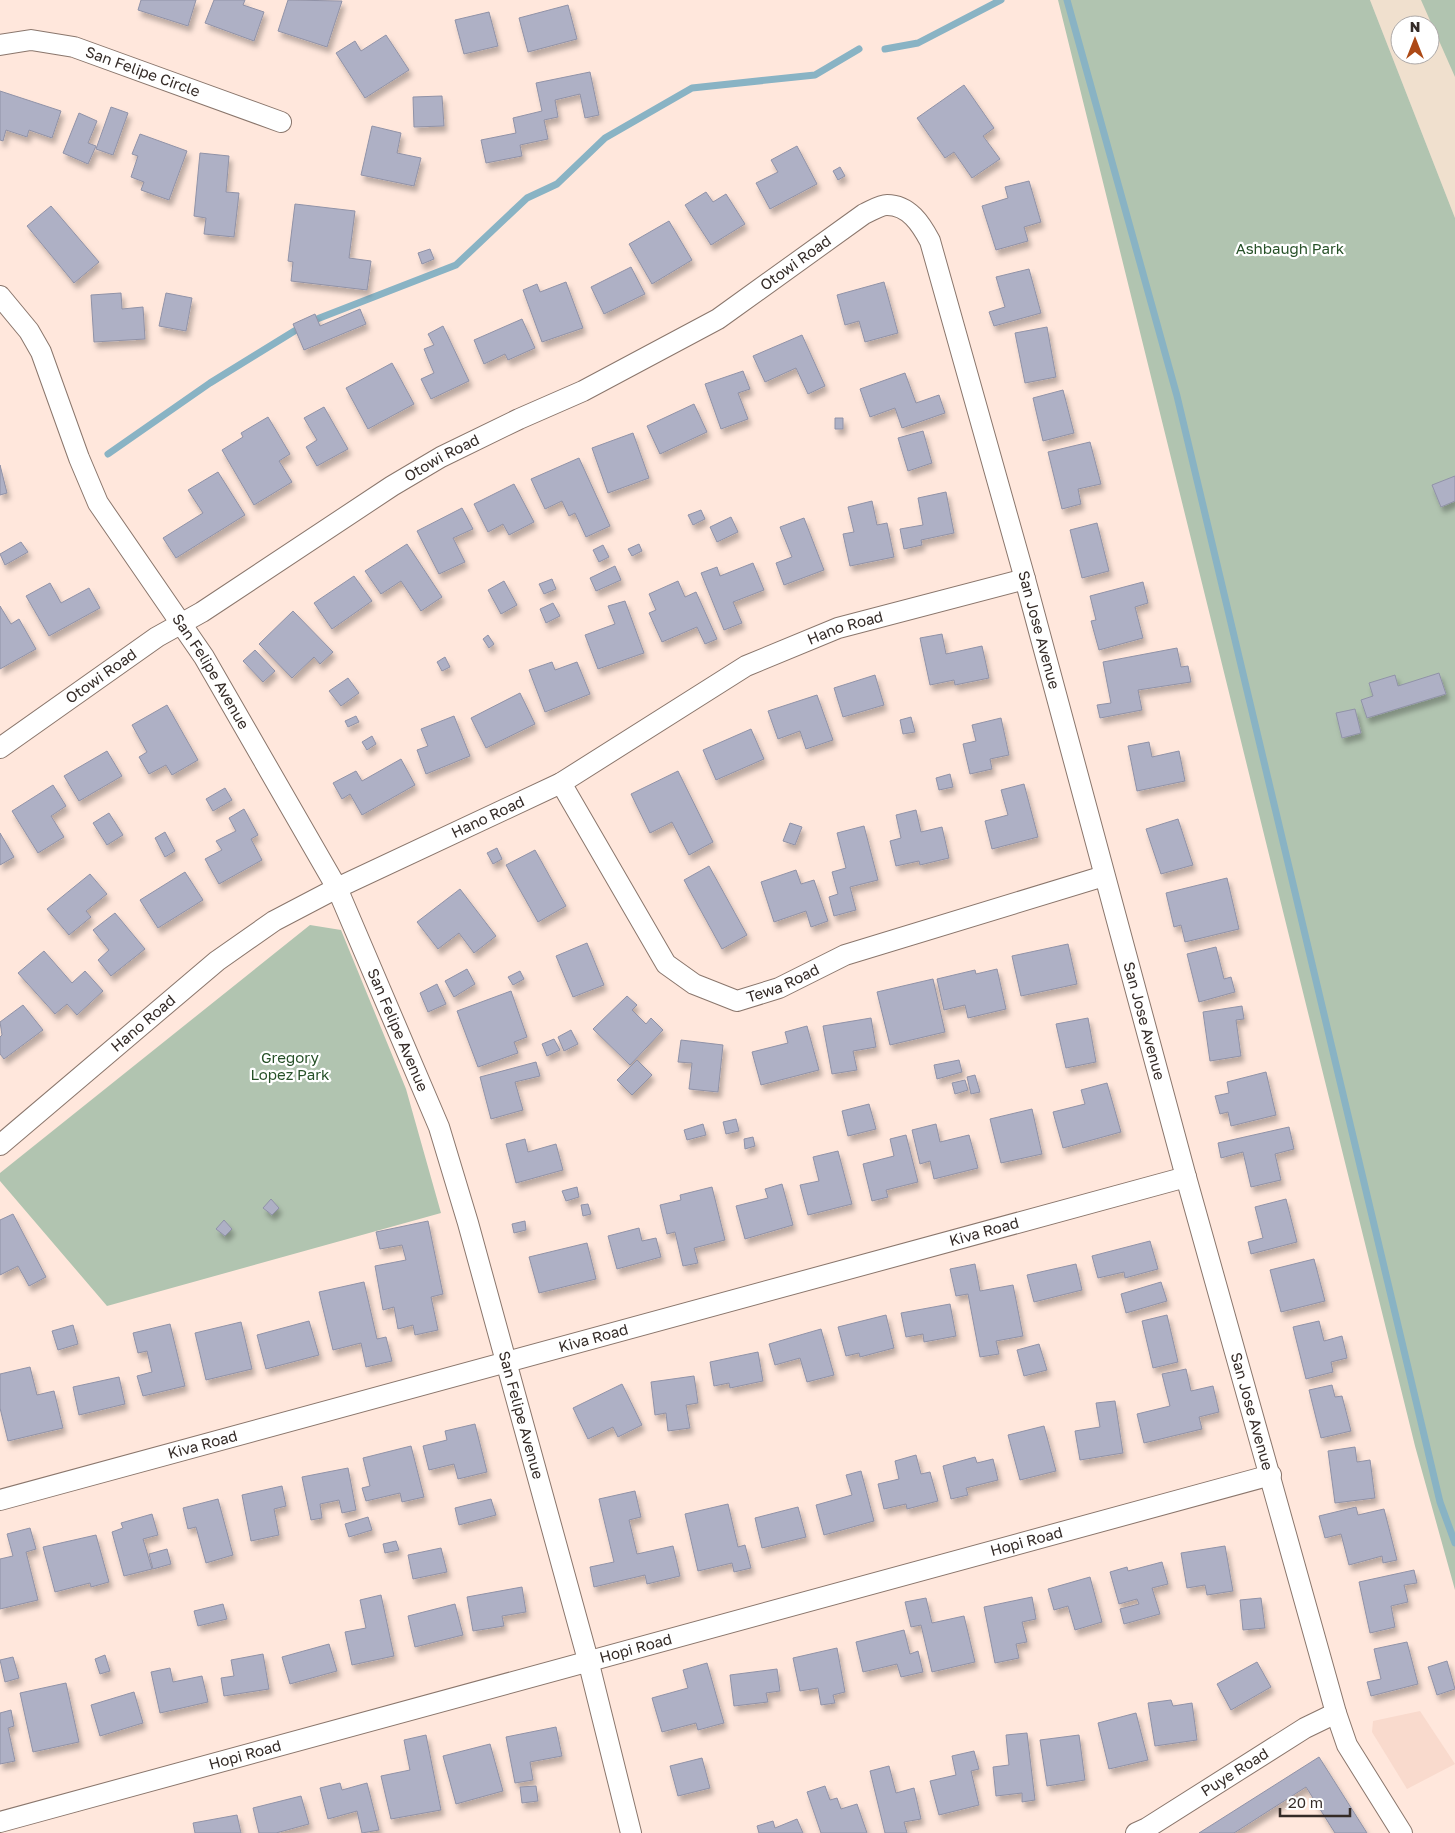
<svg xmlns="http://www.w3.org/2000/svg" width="1455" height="1833" font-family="'Golos Text',sans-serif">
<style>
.built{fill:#f9dacd}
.education{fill:#f0e0ce;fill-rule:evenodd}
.green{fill:#b1c4b0}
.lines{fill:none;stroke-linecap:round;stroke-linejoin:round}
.stream{stroke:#89b3c4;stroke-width:7}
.building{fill:#aeb0c5;stroke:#9092a7;filter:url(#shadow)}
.street-casing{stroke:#8a766c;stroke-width:22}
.street{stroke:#fff;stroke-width:20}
.labels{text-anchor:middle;stroke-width:4.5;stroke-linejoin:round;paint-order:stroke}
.street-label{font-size:15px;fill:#342b27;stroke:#fff}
.park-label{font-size:15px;fill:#275128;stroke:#fff}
</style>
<defs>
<filter id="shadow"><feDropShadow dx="3" dy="5.5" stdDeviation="2.5" flood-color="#0004"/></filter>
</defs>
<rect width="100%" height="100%" fill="#ffe7dc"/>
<!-- built -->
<path class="built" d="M1420,1711L1455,1764L1407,1789L1372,1732L1373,1721Z"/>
<!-- education -->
<path class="education" d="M1370,0H1455V218ZM1400,25H1430V55H1400Z"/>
<!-- green -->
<path class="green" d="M1058,0H1370L1455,218V1590L1415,1446Z
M1421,0H1455V77Z
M310,925L341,930L406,1089L441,1213L107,1306L0,1181V1173Z"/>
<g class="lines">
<!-- stream -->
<path class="stream" d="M1067,0L1177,396L1440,1502L1455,1543
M885,49L918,43L1001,0
M317,319L456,265L527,198L557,184L605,138L692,88L815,75L859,49
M108,454L210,383L296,330"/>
</g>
<!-- building -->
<path class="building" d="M141,0H196L188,26L138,10Z
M214,0H245L243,5L264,12L254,41L205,23Z
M288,0L342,1L327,47L278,31Z
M568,5L577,39L528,52L519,18Z
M489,12L498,46L464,54L455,20Z
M386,35L409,70L365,98L336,53L355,41L361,51Z
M590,72L599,115L585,118L580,94L555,100L558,117L544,120L548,139L520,145L522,156L486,163L481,140L516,133L513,118L542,111L536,83Z
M964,85L994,128L983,136L1000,159L972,178L954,152L945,158L917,118Z
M0,91L61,111L52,138L29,130L27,137L6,130L3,141L0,140Z
M442,96L444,126L414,127L413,97Z
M111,107L128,113L113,155L96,149Z
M79,113L97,121L88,143L96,146L88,164L63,153Z
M372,126L401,133L397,153L421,158L414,186L361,175Z
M140,134L187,151L169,200L141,190L144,182L131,177L138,156L132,154Z
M797,146L817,184L770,209L756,183L778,172L771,160Z
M200,153L229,156L226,192L239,193L234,237L204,234L206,218L194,216Z
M840,167L845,176L838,180L833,171Z
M1029,181L1041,222L1024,227L1028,241L996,250L982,206L1008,198L1005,187Z
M706,192L713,202L726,194L745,224L711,245L685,205Z
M295,204L355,211L349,258L371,261L367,290L291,281L293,262L288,261Z
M51,206L99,262L74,283L27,226Z
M669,221L692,260L652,284L629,244Z
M430,249L434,259L422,264L418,253Z
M631,267L645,294L604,314L591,287Z
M1029,269L1041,313L994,326L989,312L1005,307L996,277Z
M566,282L583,328L542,342L523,290L537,284L540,292Z
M884,282L898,333L865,342L859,321L845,325L837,295Z
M121,293L122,309L143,307L145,339L94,342L91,295Z
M166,293L192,298L186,331L159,326Z
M360,309L366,324L304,350L293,324L315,314L320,326Z
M522,319L535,348L508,360L505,354L484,364L474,340Z
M443,326L469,381L431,399L421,379L434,373L424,349L434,345L428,334Z
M1047,327L1056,377L1025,383L1015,333Z
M802,335L825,386L808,394L796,368L765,382L753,356Z
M392,363L414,404L368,429L346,388Z
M743,371L750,389L738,393L748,419L721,429L705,384Z
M905,373L916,403L939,395L945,413L902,428L895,408L870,417L860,389Z
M1063,390L1074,433L1043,441L1033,398Z
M694,404L707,432L660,454L647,426Z
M324,407L348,449L317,466L306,447L317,440L304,418Z
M268,417L290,454L279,461L292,482L254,505L222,450L243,437L241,433Z
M835,418H843V429H835Z
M923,431L932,463L908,471L898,438Z
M633,433L649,478L608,493L592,448Z
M1090,442L1101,484L1078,489L1081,504L1062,509L1048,452Z
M579,458L610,526L586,537L575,513L569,516L562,501L545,509L531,479Z
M0,465L7,493L0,495Z
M218,472L245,515L176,558L163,538L203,513L188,490Z
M1455,476V501L1441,507L1432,485Z
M514,484L534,522L509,535L503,524L488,532L474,504Z
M946,492L954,533L921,540L922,545L904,549L900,529L923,525L918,498Z
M872,501L877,525L887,523L894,557L850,566L843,534L854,532L848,507Z
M462,508L473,529L453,538L465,562L439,574L417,531Z
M701,510L705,519L693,525L688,515Z
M731,517L738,532L717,542L710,527Z
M804,518L824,570L784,585L776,563L792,557L780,527Z
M1097,523L1109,571L1082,578L1070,530Z
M21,542L28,552L5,565L0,554Z
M407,544L442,597L421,611L401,581L381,594L365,571Z
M639,544L642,551L632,556L628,549Z
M603,545L609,557L599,562L593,550Z
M753,563L764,590L733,602L742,623L724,630L701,573L717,567L720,576Z
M615,566L621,580L596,591L590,578Z
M354,576L372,601L332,629L314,603Z
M552,579L556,589L544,594L539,584Z
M504,581L517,605L501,614L488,590Z
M678,581L685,597L696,592L717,639L705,644L697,627L662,642L649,613L656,610L649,594Z
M1143,582L1148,603L1135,607L1143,638L1099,650L1091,621L1096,620L1090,596Z
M50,583L61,603L89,588L100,608L49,636L26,596Z
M625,601L644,653L598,669L585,635L615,624L608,606Z
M553,603L560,616L546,623L540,609Z
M0,606L11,624L19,619L36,649L0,669Z
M293,611L333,652L320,664L314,657L292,678L259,644Z
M942,634L946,654L982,646L989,678L955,685L954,680L930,685L920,638Z
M488,635L494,644L489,648L483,639Z
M1177,648L1181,667L1188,666L1191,682L1138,690L1142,710L1100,718L1097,705L1111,703L1103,662Z
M255,650L275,671L263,682L243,661Z
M445,657L450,667L442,671L437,662Z
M552,662L555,670L577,662L590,694L545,712L529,670Z
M1439,673L1446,694L1367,718L1361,700L1373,696L1369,683L1395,675L1398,686Z
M875,675L884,705L843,717L834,688Z
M348,678L359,693L341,706L329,691Z
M520,693L535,724L486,748L471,718Z
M817,695L833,740L806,749L800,731L778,739L768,711Z
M167,705L198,760L172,775L166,765L149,774L139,757L147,752L132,725Z
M1355,709L1361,733L1342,738L1336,713Z
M356,716L359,722L348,727L345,721Z
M454,716L470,756L426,774L417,750L428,746L421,729Z
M911,717L915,732L903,734L900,720Z
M1001,718L1009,755L990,759L992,769L970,774L963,744L976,741L972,725Z
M751,729L764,759L716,780L703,750Z
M372,736L376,744L367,750L362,742Z
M1149,742L1152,757L1179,751L1185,781L1137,791L1128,746Z
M107,751L122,776L79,801L64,776Z
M401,759L415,785L362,815L350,794L342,799L333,783L356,771L362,781Z
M678,771L713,842L689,855L672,822L650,833L631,794Z
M950,774L953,787L939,790L936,778Z
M1024,784L1038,837L992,849L985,821L1008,815L1001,790Z
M53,785L66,806L51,816L64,837L38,853L12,811Z
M225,788L232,800L213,811L206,799Z
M244,809L258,835L251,839L262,860L219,884L205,859L222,850L216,841L236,831L229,818Z
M916,810L921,832L942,827L949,858L920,865L919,861L896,866L890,841L901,838L896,815Z
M109,813L123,835L107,845L93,823Z
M1178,819L1193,865L1161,874L1146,829Z
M790,823L802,827L795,845L783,841Z
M864,826L878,880L850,887L856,910L834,916L829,897L838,894L832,872L846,868L837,833Z
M165,832L175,851L165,857L155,838Z
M0,833L14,857L0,865Z
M497,848L502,859L493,864L487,853Z
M535,850L566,906L538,922L506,865Z
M709,866L747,935L722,949L684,880Z
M796,870L801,884L814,880L828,921L811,927L806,911L774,922L761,882Z
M185,872L203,900L158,928L140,900Z
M90,874L107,894L86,911L91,917L69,935L47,909Z
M1227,878L1239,929L1185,942L1181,925L1174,927L1166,893Z
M460,889L496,936L474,953L459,933L438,949L417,922Z
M115,913L145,949L111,976L98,960L109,950L93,930Z
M587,943L604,985L573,997L556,956Z
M1068,944L1077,984L1021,996L1012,956Z
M1216,947L1224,979L1231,977L1235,992L1199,1002L1187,954Z
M44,951L72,983L85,971L103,991L77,1015L67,1004L55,1014L18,973Z
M467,969L475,984L454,997L445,981Z
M997,969L1006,1009L968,1018L965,1005L944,1010L937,979L975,970L976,974Z
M520,971L524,979L513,985L508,977Z
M933,979L945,1032L890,1045L877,992Z
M437,984L446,1004L428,1012L420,993Z
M511,991L527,1037L514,1042L518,1053L478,1067L457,1011Z
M627,996L637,1005L632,1010L646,1024L651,1018L663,1030L630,1065L593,1029Z
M23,1005L43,1030L4,1059L0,1054V1037L2,1035L0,1022Z
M1242,1006L1244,1019L1236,1020L1241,1056L1210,1061L1203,1012Z
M871,1018L876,1047L853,1051L857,1070L832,1074L823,1026Z
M1088,1018L1096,1062L1066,1068L1056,1024Z
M807,1026L819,1070L761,1085L752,1052L788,1043L785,1032Z
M571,1030L578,1044L564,1051L558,1037Z
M554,1039L560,1050L547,1056L542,1044Z
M681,1040L723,1045L718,1092L689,1089L692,1063L678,1062Z
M637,1060L652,1075L632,1095L617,1080Z
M959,1060L962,1072L937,1079L934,1065Z
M536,1062L540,1076L515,1082L523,1110L491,1119L480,1077Z
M1266,1072L1276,1115L1231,1126L1228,1112L1220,1114L1215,1096L1229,1093L1227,1082Z
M975,1075L980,1092L971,1094L967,1077Z
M965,1080L968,1090L955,1094L952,1083Z
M1107,1083L1121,1132L1063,1148L1053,1112L1085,1104L1081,1090Z
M869,1104L876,1129L848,1136L842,1111Z
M1032,1109L1042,1154L1001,1163L990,1119Z
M736,1119L739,1131L726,1134L723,1122Z
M703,1124L706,1135L687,1140L684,1130Z
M936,1124L940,1142L969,1135L978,1168L934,1179L930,1161L920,1164L912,1130Z
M1289,1127L1294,1149L1275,1154L1281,1180L1251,1187L1243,1152L1221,1158L1218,1143Z
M906,1135L918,1182L886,1190L888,1197L872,1201L863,1164L894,1156L890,1139Z
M753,1137L755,1146L745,1149L744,1139Z
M525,1139L528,1152L556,1144L563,1170L516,1183L506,1144Z
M838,1151L852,1204L808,1215L800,1185L819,1181L813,1157Z
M782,1184L793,1225L745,1239L736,1206L768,1198L765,1189Z
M577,1187L579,1197L566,1201L562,1191Z
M712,1187L725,1240L694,1248L698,1263L683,1266L675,1232L667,1234L660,1205L681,1200L680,1195Z
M271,1199L279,1208L272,1215L263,1208Z
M1286,1199L1297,1242L1251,1254L1248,1242L1263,1238L1255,1207Z
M588,1204L591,1214L583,1216L581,1205Z
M13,1214L46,1277L29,1286L18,1266L0,1275V1220Z
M224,1220L232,1229L225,1236L216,1229Z
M428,1221L443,1294L431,1297L438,1330L415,1335L413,1325L398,1329L394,1307L383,1310L375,1266L406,1260L402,1245L380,1249L376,1232Z
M525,1221L526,1230L514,1233L512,1224Z
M639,1228L642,1241L656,1238L661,1257L617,1269L608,1236Z
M1150,1241L1158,1269L1125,1278L1124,1272L1098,1278L1092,1256Z
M587,1243L596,1279L539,1293L529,1257Z
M1314,1259L1325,1301L1281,1312L1270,1270Z
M975,1264L980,1291L1013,1285L1023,1336L996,1341L999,1354L980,1357L968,1294L956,1296L950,1269Z
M1076,1264L1082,1290L1034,1302L1027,1275Z
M364,1282L377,1339L386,1337L392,1361L366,1367L361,1343L333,1350L319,1292Z
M1161,1282L1167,1301L1126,1313L1121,1294Z
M950,1304L956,1336L924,1342L923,1334L906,1337L901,1313Z
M886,1315L894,1348L860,1357L859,1353L846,1356L838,1327Z
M1167,1315L1178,1362L1153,1368L1142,1321Z
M309,1321L319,1355L266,1369L257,1335Z
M1319,1321L1324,1341L1342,1336L1347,1358L1331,1362L1333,1372L1306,1379L1293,1327Z
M241,1322L252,1369L206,1380L195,1333Z
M170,1324L185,1386L143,1396L137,1376L152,1372L147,1351L138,1353L133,1333Z
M73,1325L78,1344L58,1350L52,1331Z
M821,1329L834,1375L807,1382L800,1358L775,1365L769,1344Z
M1039,1344L1047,1370L1024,1376L1017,1350Z
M758,1352L763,1381L730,1388L729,1383L714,1386L710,1362Z
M30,1367L37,1395L54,1391L63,1428L8,1441L0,1408V1374Z
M1186,1369L1191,1391L1213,1386L1219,1412L1199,1417L1202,1429L1144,1443L1137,1414L1170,1406L1162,1374Z
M694,1376L698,1403L686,1405L690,1428L668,1431L666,1413L655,1415L651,1382Z
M119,1377L125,1404L79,1415L73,1387Z
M622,1384L642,1425L618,1437L613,1427L588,1439L573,1408Z
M1332,1385L1335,1397L1342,1396L1351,1431L1321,1438L1309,1390Z
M1115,1401L1123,1453L1080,1460L1075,1431L1100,1427L1096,1403Z
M475,1424L487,1472L458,1479L454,1464L429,1470L423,1446L447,1440L445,1431Z
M1044,1426L1056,1471L1020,1480L1008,1435Z
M411,1446L424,1497L402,1502L400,1493L366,1501L362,1488L370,1486L363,1458Z
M1355,1447L1357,1462L1370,1460L1375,1498L1335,1503L1328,1451Z
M916,1455L921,1474L930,1472L938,1501L907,1509L906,1504L884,1509L878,1484L899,1479L895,1461Z
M975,1457L977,1463L993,1459L998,1480L966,1488L968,1495L951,1499L943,1466Z
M348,1468L356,1510L342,1513L339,1500L320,1504L322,1518L311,1520L302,1477Z
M861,1471L874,1521L824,1535L816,1505L852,1495L846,1475Z
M282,1486L286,1506L274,1509L279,1535L251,1541L242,1495Z
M635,1491L641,1517L629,1520L637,1554L673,1546L680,1576L647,1584L645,1575L594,1587L590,1567L614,1562L599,1499Z
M218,1499L233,1555L206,1563L196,1527L188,1529L183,1508Z
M491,1499L496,1515L459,1525L455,1508Z
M728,1504L738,1547L745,1545L751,1568L734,1572L732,1563L698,1571L685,1514Z
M798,1507L806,1537L762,1548L755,1518Z
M1356,1507L1358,1515L1384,1509L1397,1560L1383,1563L1382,1556L1349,1565L1341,1534L1325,1538L1319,1516Z
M152,1514L158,1535L143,1539L152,1569L124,1576L112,1532L123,1528L121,1523Z
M368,1517L372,1530L349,1537L345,1524Z
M30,1528L36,1549L26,1552L38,1600L0,1609V1559L13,1556L7,1534Z
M96,1535L109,1582L91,1587L90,1583L55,1592L43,1547Z
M396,1541L399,1550L385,1553L383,1544Z
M1225,1546L1233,1591L1207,1595L1205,1585L1187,1588L1181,1553Z
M441,1548L447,1572L413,1579L408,1555Z
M167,1549L171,1564L153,1569L149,1554Z
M1162,1562L1168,1584L1152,1588L1160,1614L1124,1624L1120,1609L1139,1604L1137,1599L1119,1604L1110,1572L1127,1567L1128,1571Z
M1414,1570L1417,1583L1404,1585L1408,1602L1391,1606L1395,1627L1370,1633L1359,1582Z
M1090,1577L1102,1622L1075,1630L1068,1606L1054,1610L1048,1589Z
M522,1587L526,1612L502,1616L504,1626L473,1631L467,1597Z
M381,1595L394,1656L352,1665L345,1632L366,1628L360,1600Z
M1032,1597L1036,1619L1022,1622L1027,1642L1016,1644L1019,1658L995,1663L984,1607Z
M926,1598L932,1623L964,1616L975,1662L932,1672L921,1625L911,1627L905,1602Z
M1261,1598L1265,1628L1243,1630L1240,1600Z
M223,1604L227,1619L198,1626L194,1611Z
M455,1604L463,1635L415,1647L408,1616Z
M904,1630L910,1654L918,1651L923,1672L901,1677L897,1664L863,1672L856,1642Z
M1407,1642L1418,1684L1371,1696L1367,1682L1381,1679L1374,1649Z
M329,1644L337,1671L290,1684L282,1657Z
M837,1648L845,1692L833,1695L835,1703L821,1705L818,1688L800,1691L793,1658Z
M263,1654L269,1689L224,1696L221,1678L234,1676L231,1660Z
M105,1655L110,1671L100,1674L95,1659Z
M13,1657L19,1678L5,1682L0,1660Z
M1447,1661L1455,1689L1437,1695L1428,1667Z
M1257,1662L1271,1687L1231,1710L1217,1684Z
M707,1663L724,1723L698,1730L696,1723L662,1732L652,1698L688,1688L683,1670Z
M170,1668L173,1682L202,1676L208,1702L160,1713L151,1672Z
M777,1669L780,1691L766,1693L768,1702L734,1706L730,1675Z
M66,1683L79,1742L33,1752L20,1693Z
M134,1692L143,1723L100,1736L91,1705Z
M1171,1700L1173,1706L1192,1703L1197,1740L1155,1746L1148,1703Z
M11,1710L14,1726L8,1728L15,1761L0,1764V1713Z
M1136,1713L1148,1760L1109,1769L1098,1723Z
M556,1727L562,1756L530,1762L533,1780L515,1783L506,1737Z
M1027,1733L1035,1800L1022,1802V1793L996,1796L993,1767L1009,1765L1006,1735Z
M426,1735L441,1810L391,1819L381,1776L410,1770L404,1740Z
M1079,1735L1085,1780L1047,1786L1040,1740Z
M490,1744L503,1791L456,1804L443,1756Z
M974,1751L979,1769L971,1771L979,1805L939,1815L930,1781L956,1775L952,1756Z
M1319,1757L1367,1833H1335L1306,1787L1234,1833H1199Z
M702,1758L710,1788L678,1796L670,1766Z
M889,1766L896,1793L914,1788L921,1819L904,1822L907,1833H885L870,1771Z
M340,1783L342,1790L367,1783L379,1830L362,1833L357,1811L328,1819L320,1788Z
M536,1786L538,1801L522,1803L520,1787Z
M825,1786L830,1800L837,1798L841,1809L857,1804L867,1833H821L807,1792Z
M301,1796L309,1824L276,1833H259L253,1808Z
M237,1815L241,1833H195L193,1823Z
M797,1819L803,1833H759L757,1826L773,1821L775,1828Z"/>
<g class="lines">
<defs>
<g id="street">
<path id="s1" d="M0,45L31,40L74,47L281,122"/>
<path id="s2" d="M0,296L29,331L41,352L79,458L98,503L204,657L337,888L439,1127L468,1223L588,1660L631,1833"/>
<path id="s3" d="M0,748L157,637L202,612L392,486L441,457L519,419L583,391L718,319L864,214C871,211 880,205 887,205C909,205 921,224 930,241L1025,579L1186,1177L1336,1713L1347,1745L1402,1833"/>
<path id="s4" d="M561,783L666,964L694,984L737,1001L779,988L845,955L1104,876"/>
<path id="s5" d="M0,1145L217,961L274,921L337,888L561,783L746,666L838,628L1025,579"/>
<path id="s6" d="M0,1500L1186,1177"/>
<path id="s7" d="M0,1822L1271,1475"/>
<path id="s8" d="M1136,1833L1147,1828L1305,1728L1336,1713"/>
</g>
</defs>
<!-- street casing -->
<use href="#street" class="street-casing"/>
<!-- street -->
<use href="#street" class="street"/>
</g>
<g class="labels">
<!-- street labels -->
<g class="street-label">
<text dy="5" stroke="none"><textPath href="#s1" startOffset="148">San Felipe Circle</textPath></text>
<text dy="5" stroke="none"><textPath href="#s3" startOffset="934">Otowi Road</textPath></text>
<text dy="5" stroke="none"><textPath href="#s3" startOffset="529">Otowi Road</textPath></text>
<text dy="5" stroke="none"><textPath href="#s5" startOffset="998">Hano Road</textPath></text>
<text dy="5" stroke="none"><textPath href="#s3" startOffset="1506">San Jose Avenue</textPath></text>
<text dy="5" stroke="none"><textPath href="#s2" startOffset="434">San Felipe Avenue</textPath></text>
<text dy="5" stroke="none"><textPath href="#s3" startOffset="124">Otowi Road</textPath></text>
<text dy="5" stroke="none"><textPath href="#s5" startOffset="592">Hano Road</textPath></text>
<text dy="5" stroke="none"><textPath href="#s4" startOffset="339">Tewa Road</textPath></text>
<text dy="5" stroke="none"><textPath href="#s3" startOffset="1911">San Jose Avenue</textPath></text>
<text dy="5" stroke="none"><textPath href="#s5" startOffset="188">Hano Road</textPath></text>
<text dy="5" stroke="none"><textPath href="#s2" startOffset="839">San Felipe Avenue</textPath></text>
<text dy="5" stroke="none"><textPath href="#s6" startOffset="1020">Kiva Road</textPath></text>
<text dy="5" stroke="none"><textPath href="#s6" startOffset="615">Kiva Road</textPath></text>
<text dy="5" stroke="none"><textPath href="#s3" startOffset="2316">San Jose Avenue</textPath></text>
<text dy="5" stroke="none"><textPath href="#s2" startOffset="1244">San Felipe Avenue</textPath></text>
<text dy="5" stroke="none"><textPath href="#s6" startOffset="210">Kiva Road</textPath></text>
<text dy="5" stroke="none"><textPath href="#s7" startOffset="1064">Hopi Road</textPath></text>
<text dy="5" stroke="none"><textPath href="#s7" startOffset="659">Hopi Road</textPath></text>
<text dy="5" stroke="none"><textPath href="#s7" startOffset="254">Hopi Road</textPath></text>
<text dy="5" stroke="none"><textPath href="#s8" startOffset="116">Puye Road</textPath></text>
</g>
<!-- park labels -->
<g class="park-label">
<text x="1290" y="254">Ashbaugh Park</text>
<text x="290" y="1063">Gregory<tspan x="290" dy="17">Lopez Park</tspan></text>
</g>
</g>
<!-- north arrow -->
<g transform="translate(1415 40)"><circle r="24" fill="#ffffff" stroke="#aeaaa9"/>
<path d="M0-4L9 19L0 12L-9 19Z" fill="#ad4916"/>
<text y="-8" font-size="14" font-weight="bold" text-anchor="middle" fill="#342b27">N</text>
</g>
<!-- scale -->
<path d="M1280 1808v8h70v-8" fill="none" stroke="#342b27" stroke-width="2.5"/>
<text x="1288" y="1808" font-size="15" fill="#342b27" stroke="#ffffff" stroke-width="4" paint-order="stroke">20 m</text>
</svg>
